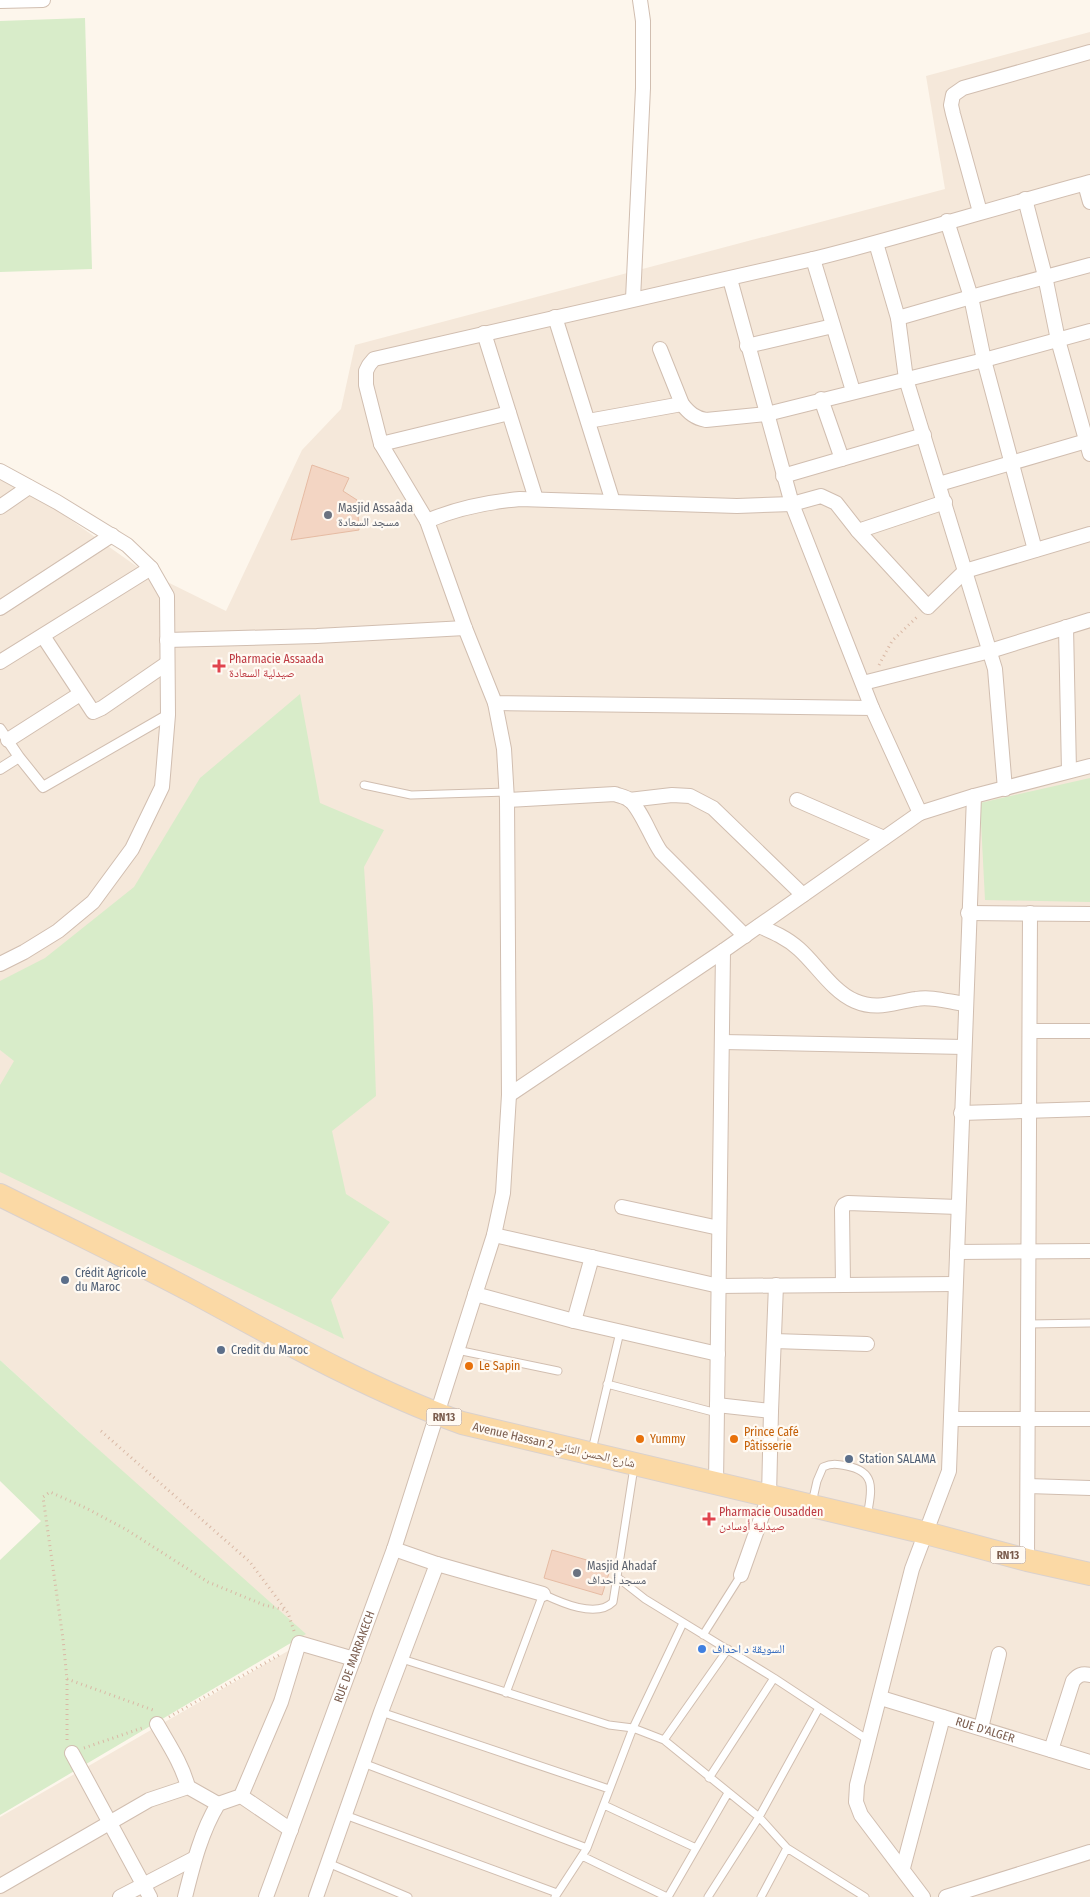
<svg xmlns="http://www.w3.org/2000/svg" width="1090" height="1897" font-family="'Fira Sans Condensed','Noto Naskh Arabic',sans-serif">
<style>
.residential{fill:#f5e8da}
.green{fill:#d8ecc9}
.building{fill:#f3d5c3;stroke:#e6bba3}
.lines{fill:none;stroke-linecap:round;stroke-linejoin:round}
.service-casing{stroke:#d1beb0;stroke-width:9}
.pedestrian-casing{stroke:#d1beb0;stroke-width:12}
.minor-casing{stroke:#d1beb0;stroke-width:16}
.primary-casing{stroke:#dad1cd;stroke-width:24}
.path{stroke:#d9b8a5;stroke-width:3;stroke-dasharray:1 4;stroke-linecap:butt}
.service{stroke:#fff;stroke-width:7}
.pedestrian{stroke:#fff;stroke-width:10}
.minor{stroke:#fff;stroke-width:14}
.primary{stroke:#fbd9a5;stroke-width:22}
.worship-dot{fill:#6b7280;stroke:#fffaf3;stroke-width:2}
.health-dot{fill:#e0444e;stroke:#fffaf3;stroke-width:2}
.service-dot{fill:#5c6f8a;stroke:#fffaf3;stroke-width:2}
.food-dot{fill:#e8710a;stroke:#fffaf3;stroke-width:2}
.shop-dot{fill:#3f7fe0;stroke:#fffaf3;stroke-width:2}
.labels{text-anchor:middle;stroke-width:4.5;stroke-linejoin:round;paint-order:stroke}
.shield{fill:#fffaf3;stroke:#a28b7f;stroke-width:1}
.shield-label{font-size:11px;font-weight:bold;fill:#7a5c4d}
.worship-label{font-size:12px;fill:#5b616d;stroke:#fffaf3;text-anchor:start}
.health-label{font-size:12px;fill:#be3a42;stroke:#fffaf3;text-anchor:start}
.service-label{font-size:12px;fill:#4e5e75;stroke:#fffaf3;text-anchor:start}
.food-label{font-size:12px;fill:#c56008;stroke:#fffaf3;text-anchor:start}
.street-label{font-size:12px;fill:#7a5c4d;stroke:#fffaf3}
.shop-label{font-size:12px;fill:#366cbe;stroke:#fffaf3;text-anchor:start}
</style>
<rect width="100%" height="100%" fill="#fdf6ec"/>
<!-- residential -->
<path class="residential" d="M1090,32V1897H0V1817L307,1640L0,1360V470L139,568L226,611L302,450L341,409L355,345L945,189L926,76Z"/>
<!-- green -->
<path class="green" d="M85,18L92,269L0,272V21Z
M300,694L320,803L384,830L364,867L373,1007L376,1096L332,1131L346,1194L390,1222L331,1300L344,1339L0,1172V1085L14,1061L0,1050V981L45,958L134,887L200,778Z
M1090,778V902L985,900L980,803Z
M0,1360L79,1432L306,1634L0,1815V1560L41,1521L0,1481Z"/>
<!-- building -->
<path class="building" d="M312,465L349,478L343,491L357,500L359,530L291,540Z
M552,1550L611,1567L602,1595L544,1578Z"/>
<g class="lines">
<defs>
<path id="service" d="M364,785L411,795L507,792
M1029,1324L1090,1323
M457,1350L558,1371
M607,1384L717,1413
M592,1450L620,1332
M634,1467L617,1577L645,1599L774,1678L868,1740
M812,1503L817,1481L823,1467C832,1463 837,1464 847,1466C878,1472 871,1492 867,1517
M703,1635L741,1575
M402,1659L609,1725L633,1728L664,1740L759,1817L787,1848L865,1897
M506,1693L543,1594C560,1602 596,1619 613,1602L617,1577
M381,1712L609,1789
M664,1740L728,1649
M363,1763L587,1848
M709,1778L774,1678
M604,1805L696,1848
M345,1815L557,1893
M582,1856L667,1897
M328,1863L408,1897
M555,1897L587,1848L633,1728L683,1623
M668,1897L728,1793
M708,1897L759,1817L819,1708
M761,1897L787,1848"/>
<path id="pedestrian" d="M0,729L19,757L43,787L168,715
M0,769L19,757"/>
<g id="minor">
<path d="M0,1L43,0"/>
<path d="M1090,182C997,207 906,236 813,259L374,359L369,365L366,371V385L381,444L427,521L465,628L495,703L872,708L920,813L974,796L1090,766"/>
<path d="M1085,184L1090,202"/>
<path d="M1025,199L1045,276L1058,340L1090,454"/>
<path d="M980,212L953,114L951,105L953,95L963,88L1090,52"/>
<path d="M947,221L971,297L984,360L1035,550"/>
<path d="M876,243L898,318L906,379L995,669L1005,789"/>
<path d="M813,259L853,391"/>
<path d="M730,279L792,504L872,708"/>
<path d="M633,299L643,88V21L640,0"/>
<path d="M555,317L613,502"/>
<path d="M898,318L971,297L1090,265"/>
<path d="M484,333L536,499"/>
<path d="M747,346L833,326"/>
<path d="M660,349L682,404C689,413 695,418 706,420L767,414L984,360L1090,331"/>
<path d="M821,399L842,459"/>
<path d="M588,421L682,404"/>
<path d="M381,444L509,413"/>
<path d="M0,471L57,502L127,545L151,568L167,596L168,715L162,787L132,849L93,902L58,931L24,952L0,964"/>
<path d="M783,476L924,435"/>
<path d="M939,484L1090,440"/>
<path d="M0,507L29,487"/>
<path d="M427,521C457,508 488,502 520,499L737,506L792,504L821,496L836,503L858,531L945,502"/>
<path d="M858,531L928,607L965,571L1090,534"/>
<path d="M0,608L112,535"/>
<path d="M1066,627L1069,771"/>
<path d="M43,636L93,712L102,708L166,664"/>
<path d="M167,640L317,636L465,628"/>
<path d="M0,662L151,568"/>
<path d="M863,683L990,651L1090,620"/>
<path d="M8,740L80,694"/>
<path d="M507,800L615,794C620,796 626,797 630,800C642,811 651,838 661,852L745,936"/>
<path d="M629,800L672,795L690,796L713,808L803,895"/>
<path d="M797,800L884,838"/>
<path d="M968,913L1090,914"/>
<path d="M759,926C773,932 787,938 799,949C816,964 833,992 855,1001C878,1011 894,1002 916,999C932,996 949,1002 965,1004"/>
<path d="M1031,1031H1090"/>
<path d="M722,1042L964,1047"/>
<path d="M509,1095L723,951L920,813"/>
<path d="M961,1113L1090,1109"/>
<path d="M622,1207L719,1228"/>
<path d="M494,1235L719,1286L955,1284"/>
<path d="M957,1252L1090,1251"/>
<path d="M843,1285L842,1209L844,1205L848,1203L958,1207"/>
<path d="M475,1294L574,1321L718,1354"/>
<path d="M574,1321L592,1257"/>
<path d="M774,1341L867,1344"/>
<path d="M717,1405L771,1411L769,1496L741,1575"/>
<path d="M771,1411L776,1285"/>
<path d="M951,1419H1090"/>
<path d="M716,1484L723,951"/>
<path d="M1028,1486L1090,1488"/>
<path d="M394,1549L437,1564L543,1594"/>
<path d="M1027,1560L1030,913"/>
<path id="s1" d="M881,1698L1090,1762"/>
<path d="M157,1724C169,1745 182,1764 188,1787"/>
<path d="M981,1728L999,1654"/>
<path d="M1051,1750L1073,1681C1078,1675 1082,1673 1090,1675"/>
<path d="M72,1753L150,1897"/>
<path d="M241,1796L291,1830"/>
<path d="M903,1868L943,1717"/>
<path d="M0,1886L149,1800L188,1787L218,1804"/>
<path d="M120,1897L195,1858"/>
<path d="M185,1897C193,1865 201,1832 218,1804L241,1796L281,1702L299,1643L354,1659"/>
<path id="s2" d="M266,1897L394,1549L494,1235L503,1193L509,1095L507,800L504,749L495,703"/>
<path d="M316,1897L381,1712L437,1564"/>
<path d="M923,1897L861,1815L856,1802L857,1785L912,1569L949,1471L974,796"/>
<path d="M946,1897L1090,1852"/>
</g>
<path id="primary" d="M0,1195C64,1227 129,1258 193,1292C280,1339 368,1389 462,1423L926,1533L1027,1560L1090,1574"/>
</defs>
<!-- service casing -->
<use href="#service" class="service-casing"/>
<!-- pedestrian casing -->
<use href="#pedestrian" class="pedestrian-casing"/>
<!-- minor casing -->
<use href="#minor" class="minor-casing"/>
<!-- primary casing -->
<use href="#primary" class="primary-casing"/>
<!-- path -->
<path class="path" d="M879,665L892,641L918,616
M101,1431L250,1562L288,1613L294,1631
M67,1679L153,1710
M169,1717L281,1654
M67,1740V1679L63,1639L43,1497L50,1492L86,1508L127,1530L208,1582L264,1605L286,1610
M84,1748L145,1727"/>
<!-- service -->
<use href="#service" class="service"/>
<!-- pedestrian -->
<use href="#pedestrian" class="pedestrian"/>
<!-- minor -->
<use href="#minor" class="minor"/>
<!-- primary -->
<use href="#primary" class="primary"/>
</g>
<!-- markers -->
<g class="worship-dot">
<circle cx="328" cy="515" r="5"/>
<circle cx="577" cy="1573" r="5"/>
</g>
<g class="health-dot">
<path d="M216.5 658.5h5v5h5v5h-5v5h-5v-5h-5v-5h5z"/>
<path d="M706.5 1511.5h5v5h5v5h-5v5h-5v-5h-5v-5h5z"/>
</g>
<g class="service-dot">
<circle cx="65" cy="1280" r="5"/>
<circle cx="221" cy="1350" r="5"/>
<circle cx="849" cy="1459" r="5"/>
</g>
<g class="food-dot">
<circle cx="469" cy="1366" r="5"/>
<circle cx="640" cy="1439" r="5"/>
<circle cx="734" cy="1439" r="5"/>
</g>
<circle class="shop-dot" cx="702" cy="1649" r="5"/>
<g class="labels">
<!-- shield labels -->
<g class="shield">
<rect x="426.5" y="1408.5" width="35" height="17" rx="4"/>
<rect x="990.5" y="1546.5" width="35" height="17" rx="4"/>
</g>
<g class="shield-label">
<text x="444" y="1421">RN13</text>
<text x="1008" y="1559">RN13</text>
</g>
<!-- worship labels -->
<g class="worship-label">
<text x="338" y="512">Masjid Assaâda<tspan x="338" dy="14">مسجد السعادة</tspan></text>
<text x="587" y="1570">Masjid Ahadaf<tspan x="587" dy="14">مسجد أحداف</tspan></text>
</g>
<!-- health labels -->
<g class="health-label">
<text x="229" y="663">Pharmacie Assaada<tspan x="229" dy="14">صيدلية السعادة</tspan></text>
<text x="719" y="1516">Pharmacie Ousadden<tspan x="719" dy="14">صيدلية أوسادن</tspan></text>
</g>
<!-- service labels -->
<g class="service-label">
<text x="75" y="1277">Crédit Agricole<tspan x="75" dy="14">du Maroc</tspan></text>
<text x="231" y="1354">Credit du Maroc</text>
<text x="859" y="1463">Station SALAMA</text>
</g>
<!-- food labels -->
<g class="food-label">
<text x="479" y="1370">Le Sapin</text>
<text x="744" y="1436">Prince Café<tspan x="744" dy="14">Pâtisserie</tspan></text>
<text x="650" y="1443">Yummy</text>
</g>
<!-- street labels -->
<g class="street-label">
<text transform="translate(554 1445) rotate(13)" y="4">Avenue Hassan 2 شارع الحسن الثاني</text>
<text dy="4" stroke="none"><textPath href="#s2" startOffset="256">RUE DE MARRAKECH</textPath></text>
<text dy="4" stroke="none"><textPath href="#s1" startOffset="109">RUE D'ALGER</textPath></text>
</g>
<!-- shop labels -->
<g class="shop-label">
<text x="712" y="1653">السويقة د احداف</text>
</g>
</g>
</svg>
